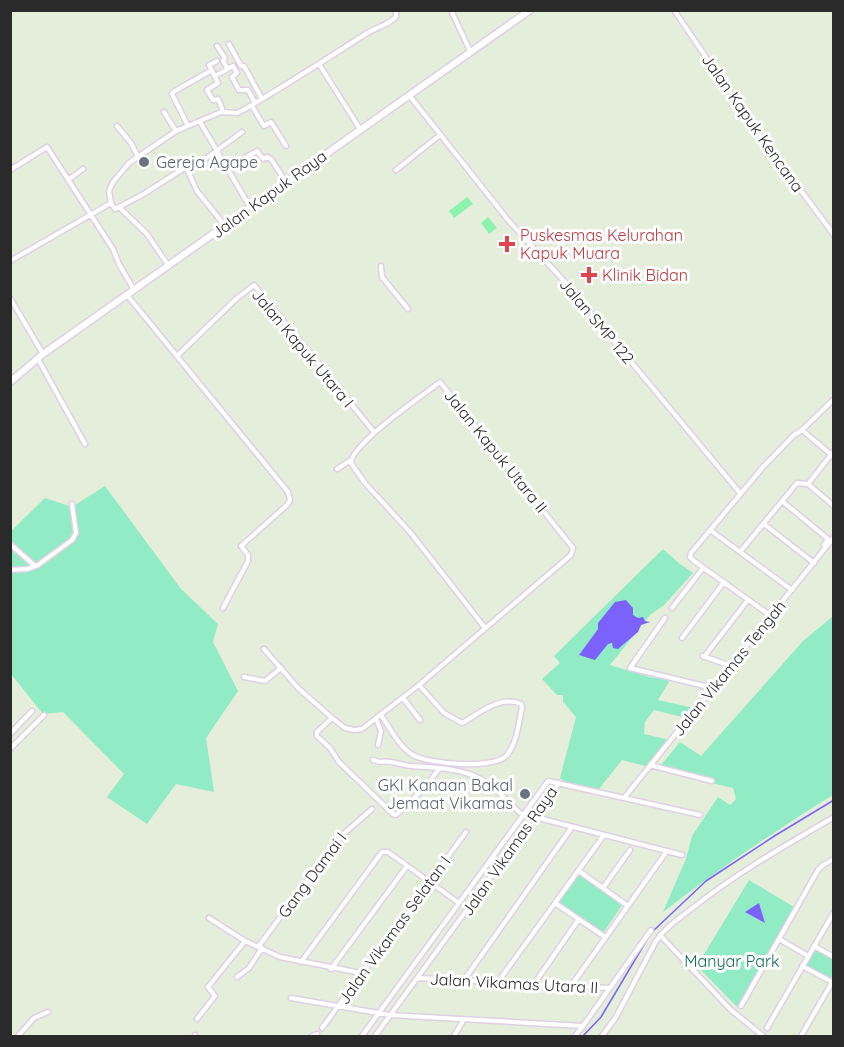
<svg xmlns="http://www.w3.org/2000/svg" width="844" height="1047" font-family="Quicksand,sans-serif">
<style>
.green{fill:#91ebc4}
.pitch{fill:#8cf3ae}
.water{fill:#7c62fc}
.lines{fill:none;stroke-linecap:round;stroke-linejoin:round}
.stream{stroke:#7c62fc;stroke-width:1.5}
.street-casing{stroke:#dfd0e5;stroke-width:7}
.secondary-casing{stroke:#dfd0e5;stroke-width:9}
.street{stroke:#fff;stroke-width:4}
.secondary{stroke:#fff;stroke-width:6}
.worship-dot{fill:#6b7280;stroke:#fff;stroke-width:2}
.health-dot{fill:#e0444e;stroke:#fff;stroke-width:2}
.labels{text-anchor:middle;stroke-width:6;stroke-linejoin:round;paint-order:stroke}
.street-label{font-size:16px;fill:#2a2a2a;stroke:#fff}
.worship-label{font-size:16px;fill:#5b616d;stroke:#fff;text-anchor:start}
.health-label{font-size:16px;fill:#be3a42;stroke:#fff;text-anchor:start}
.park-label{font-size:16px;fill:#127053;stroke:#fff}
</style>
<rect width="100%" height="100%" fill="#e5eedb"/>
<!-- green -->
<path class="green" d="M105,486L181,589L218,624L213,642L238,691L206,738L214,792L176,784L147,824L107,797L124,774L63,712L43,714L11,674V531L45,498L72,507Z
M663,549L680,564L693,573L664,605L650,615L610,665L649,677L670,680L658,700L694,708L686,718L654,710L645,722L644,734L670,740L649,767L622,760L599,789L567,783L560,778L576,717L563,702V695H557L542,679L560,663L554,656Z
M833,616V795C773,832 719,869 663,912L686,859L692,836L718,797L730,805L736,799L733,788L657,770L680,742L701,756L803,641Z
M578,872L623,904L603,933L558,901Z
M749,880L794,907L737,1007L697,966Z
M814,949L833,959V978L831,981L804,966Z"/>
<!-- pitch -->
<path class="pitch" d="M467,197L473,204L454,218L449,211Z
M488,217L497,228L489,234L481,223Z"/>
<!-- water -->
<path class="water" d="M626,600L633,608V615L638,618L643,617L645,621L650,622L641,625L638,632L618,649L613,648L612,643L608,644L595,660L579,655L598,629V623L615,602Z
M759,903L765,923L745,912Z"/>
<g class="lines">
<!-- stream -->
<path class="stream" d="M583,1036L601,1017L651,933L706,881L776,835L834,800"/>
<defs>
<path id="street" d="M451,10L470,51
M674,10L750,122L834,235
M229,44L241,66H244L262,99
M217,46L225,58L223,61L228,69
M217,61L209,65L218,83L207,90L213,100L218,99L222,108V112
M319,64L360,129
M215,76L233,66L237,73L232,77L239,90H248L255,103
M409,95L508,220L564,281L740,493
M252,106L264,126L271,122L286,146
M164,112L176,131
M200,122L250,207
M117,126L131,143L138,157
M188,126L172,94L173,92L212,70
M186,167L197,191L225,226
M228,167L257,151L263,159L267,157L271,159L286,182
M10,170L47,147L113,249L119,264L134,290
M396,170L440,135
M68,180L83,169
M111,203L115,209L142,195L186,167L204,160L242,132
M119,207L147,234L168,265
M10,261L111,203L109,191L113,182L129,163L176,131L221,112L237,113L245,109C285,86 325,60 364,35C374,28 387,26 396,17V10
M381,266L382,277L408,309
M127,295L288,492L290,500L287,505L241,546L248,555V561L223,608
M10,298L43,354
M177,356L236,299L254,285L374,432
M38,359L85,444
M802,430L834,457
M337,469L351,460
M808,484L834,451
M782,501L828,539L824,545
M764,524L814,563
M710,530L792,590
M10,544L35,566
M740,552L797,483L808,484L834,506
M10,570L27,569L38,565L72,540L76,533L72,504
M672,608L703,568
M771,616L694,561L690,557L691,553L763,467L794,435L802,430L834,399
M665,618L630,668L713,688
M682,638L724,582
M264,649L298,688L332,718L345,728L354,730L362,729L419,685L571,555L573,548L440,382C423,395 351,444 351,463L365,483L410,532L485,628
M703,656L731,666
M704,657L748,600
M244,677L265,681L281,668
M403,698L420,720
M381,715C390,728 399,747 413,755C429,764 494,770 507,755C517,743 519,722 522,707L521,704C500,695 480,713 462,723L444,713L419,685
M332,718L317,732V736L330,748L339,762L393,814L396,815C412,801 427,786 439,769
M376,719L381,731L378,745
M10,734L32,711
M10,749L44,715
M373,760L380,762C389,759 402,766 412,766C435,768 460,768 481,779C497,787 509,805 524,816
M650,765L712,781
M624,798L834,537
M535,817L682,855
M579,871L628,906
M603,888L630,850
M555,903L605,937
M209,918L245,941L280,957L361,973
M660,935L731,1010L763,1036
M779,939L808,956
M814,946L834,957
M258,947L340,837L372,809
M301,962L382,852H388L459,903
M802,966L832,982
M331,969L407,866
M237,977L249,968L262,948
M418,978L609,988
M464,980L572,827
M498,982L604,835
M534,984L579,919
M571,986L667,851
M291,998L390,1015L583,1026L651,930
M741,1006L818,870L823,865L834,859
M197,1019L215,996L208,987L245,941
M322,1028L466,832
M767,1028L834,912
M18,1036L34,1018L48,1012
M195,1036V1035
M312,1036L317,1034
M362,1036L548,781L700,815
M375,1036L559,783
M454,1036L463,1021
M575,1036L583,1026
M602,1036L616,1017L656,941C665,928 678,919 690,910C735,874 784,846 834,817
M801,1036L834,979"/>
<path id="secondary" d="M10,382L43,354L530,10"/>
</defs>
<!-- street casing -->
<use href="#street" class="street-casing"/>
<!-- secondary casing -->
<use href="#secondary" class="secondary-casing"/>
<!-- street -->
<use href="#street" class="street"/>
<!-- secondary -->
<use href="#secondary" class="secondary"/>
</g>
<!-- markers -->
<g class="worship-dot">
<circle cx="144" cy="162" r="6"/>
<circle cx="525" cy="794" r="6"/>
</g>
<g class="health-dot">
<path d="M504 235h6v6h6v6h-6v6h-6v-6h-6v-6h6z"/>
<path d="M586 266h6v6h6v6h-6v6h-6v-6h-6v-6h6z"/>
</g>
<g class="labels">
<!-- street labels -->
<g class="street-label">
<text transform="translate(753 123) rotate(55)" y="6">Jalan Kapuk Kencana</text>
<text transform="translate(269 194) rotate(-36)" y="6">Jalan Kapuk Raya</text>
<text transform="translate(597 321) rotate(50)" y="6">Jalan SMP 122</text>
<text transform="translate(303 348) rotate(50)" y="6">Jalan Kapuk Utara I</text>
<text transform="translate(496 451) rotate(51)" y="6">Jalan Kapuk Utara II</text>
<text transform="translate(729 668) rotate(-51)" y="6">Jalan Vikamas Tengah</text>
<text transform="translate(509 851) rotate(-55)" y="6">Jalan Vikamas Raya</text>
<text transform="translate(312 875) rotate(-53)" y="6">Gang Damai I</text>
<text transform="translate(394 930) rotate(-54)" y="6">Jalan Vikamas Selatan I</text>
<text transform="translate(514 983) rotate(3)" y="6">Jalan Vikamas Utara II</text>
</g>
<!-- worship labels -->
<g class="worship-label">
<text x="156" y="168">Gereja Agape</text>
<text x="513" y="791" text-anchor="end">GKI Kanaan Bakal<tspan x="513" dy="18">Jemaat Vikamas</tspan></text>
</g>
<!-- health labels -->
<g class="health-label">
<text x="520" y="241">Puskesmas Kelurahan<tspan x="520" dy="18">Kapuk Muara</tspan></text>
<text x="602" y="281">Klinik Bidan</text>
</g>
<!-- park labels -->
<g class="park-label">
<text x="732" y="967">Manyar Park</text>
</g>
</g>
<!-- border -->
<rect width="844" height="1047" fill="none" stroke="#2a2a2a" stroke-width="24"/>
</svg>
